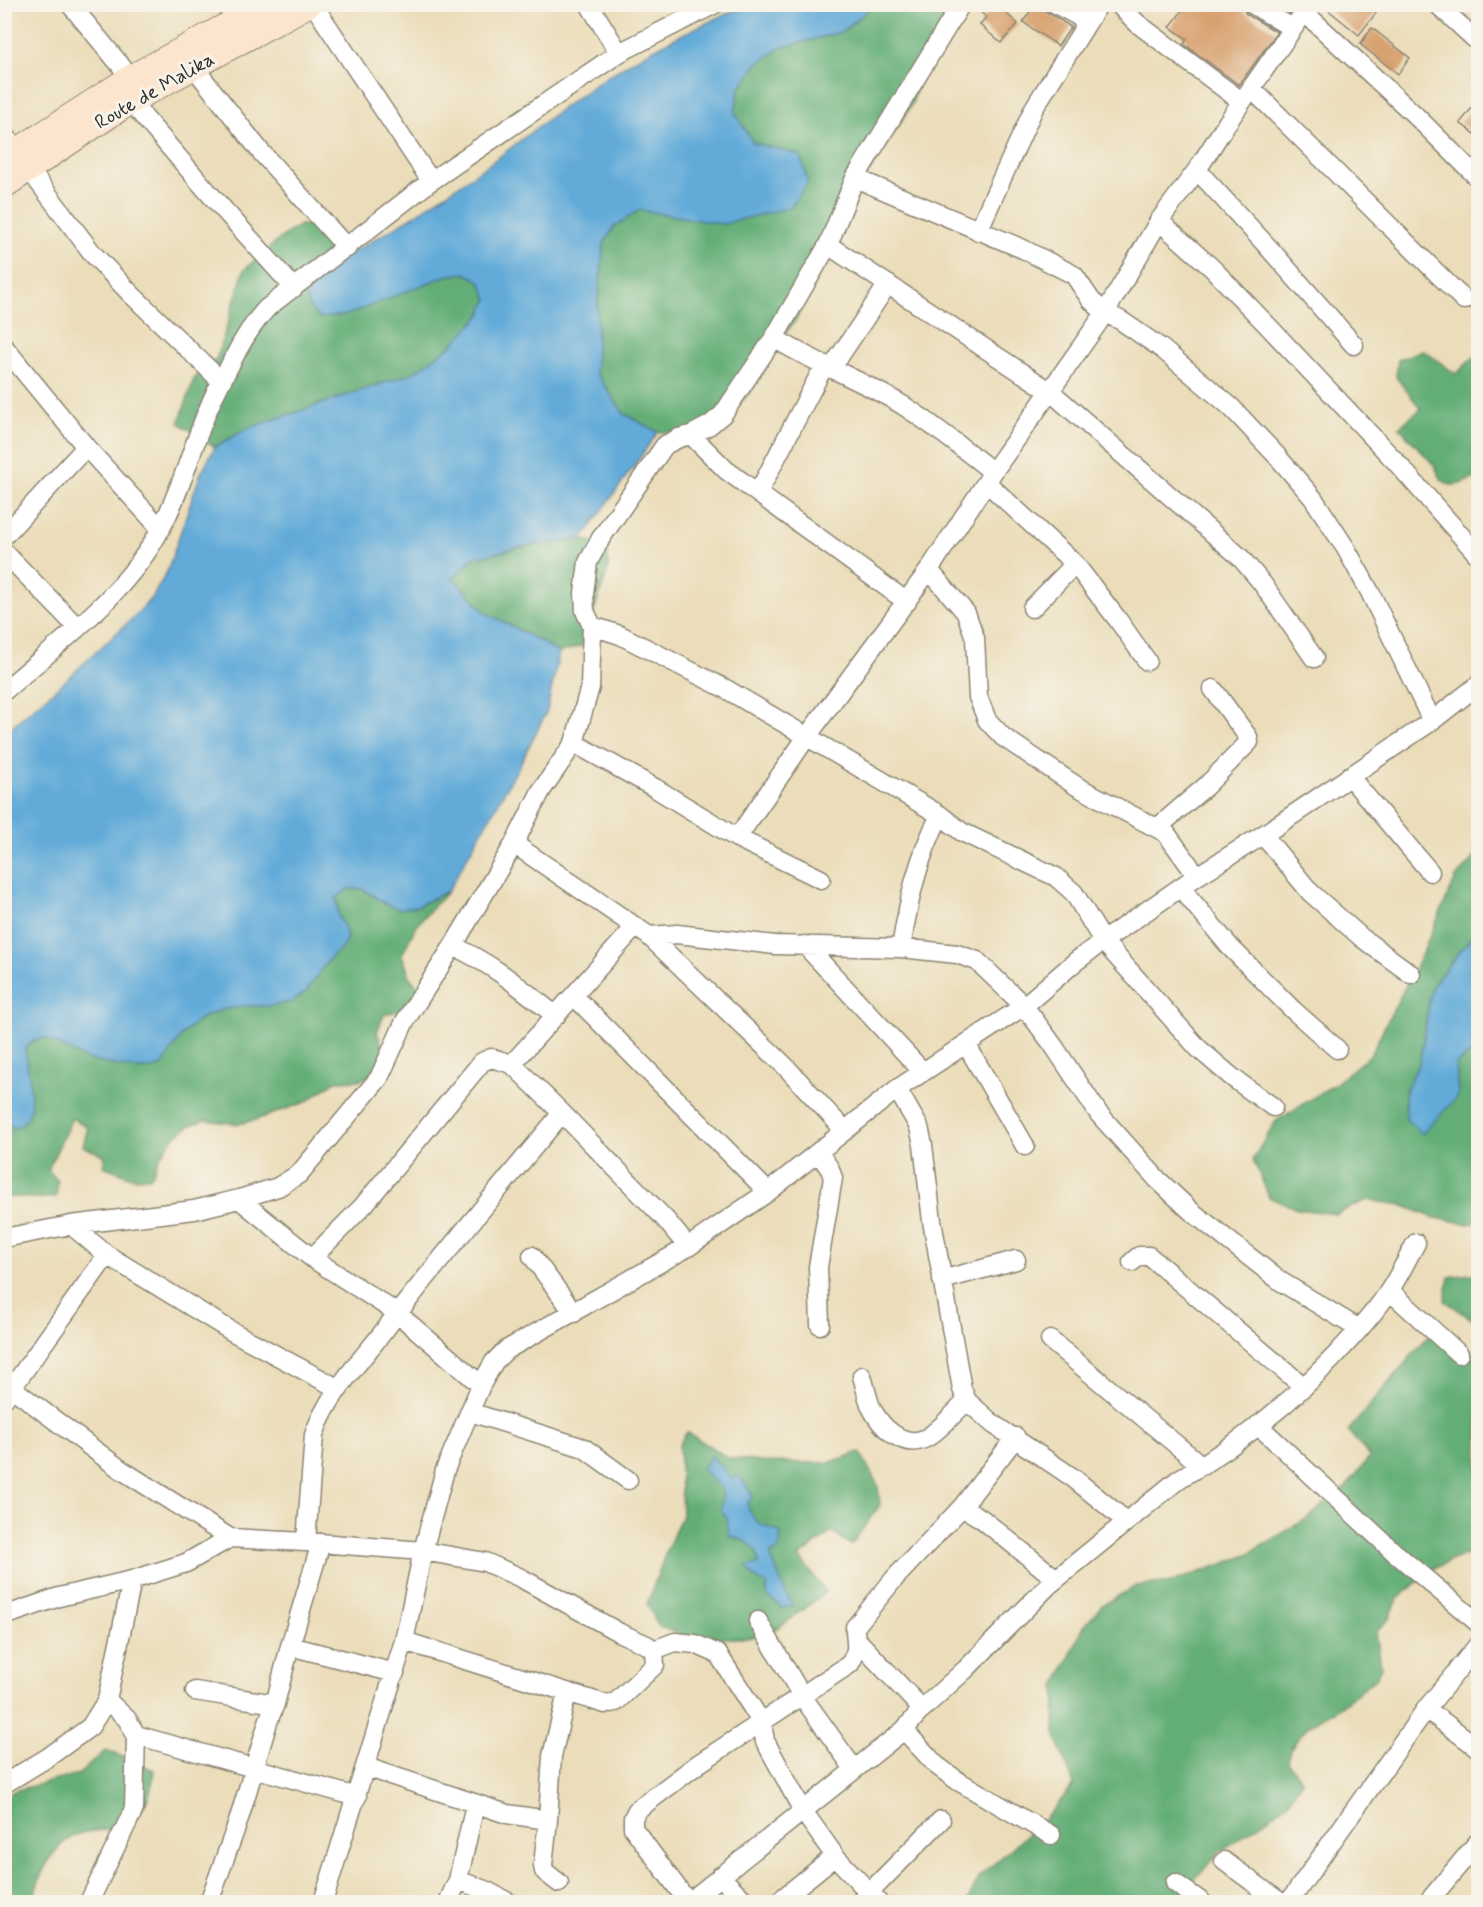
<svg xmlns="http://www.w3.org/2000/svg" width="1483" height="1907" font-family="Mynerve,sans-serif">
<style>
.forest{fill:#63ae77;stroke:#476c51;stroke-width:1.5}
.water{fill:#62abd9;stroke:#466b82;stroke-width:1.5}
.building{fill:#d8a16f}
.lines{fill:none;stroke-linecap:round;stroke-linejoin:round}
.minor-casing{stroke:#8b8472;stroke-width:21}
.secondary-casing{stroke:#8b8472;stroke-width:28}
.minor{stroke:#fff;stroke-width:18}
.secondary{stroke:#fce5cf;stroke-width:26}
.labels{text-anchor:middle;stroke-width:6;stroke-linejoin:round;paint-order:stroke}
.street-label{font-size:20px;fill:#2b2b2b;stroke:#f7f3e8}
</style>
<rect width="100%" height="100%" fill="#f7f3e8"/>
<filter id="ink" filterUnits="userSpaceOnUse"><feTurbulence type="fractalNoise" baseFrequency=".0167" numOctaves="2"/><feDisplacementMap in="SourceGraphic" scale="12" xChannelSelector="R" yChannelSelector="G"/><feConvolveMatrix kernelMatrix="1 2 1 2 8 2 1 2 1" color-interpolation-filters="sRGB"/></filter>
<filter id="wash" filterUnits="userSpaceOnUse"><feTurbulence type="fractalNoise" baseFrequency=".008" numOctaves="4" result="noise"/><feDisplacementMap in="SourceGraphic" scale="24" xChannelSelector="R" yChannelSelector="G"/><feGaussianBlur stdDeviation="1.35" result="paint"/><feColorMatrix in="noise" values="0 0 0 0 0 0 0 0 0 0 0 0 0 0 0 0 0 1.4 0 .05"/><feComposite in="paint" operator="in"/></filter>
<g filter="url(#wash)">
<rect width="100%" height="100%" fill="#ebddb9"/>
<!-- forest -->
<path class="forest" d="M871,5H934L954,27L929,46L912,104L853,197L797,318L783,336L752,389L721,426L690,432H658L624,414L596,373L597,310L604,243L614,227L639,210L723,224L800,156L753,143L735,113L739,88L757,64L780,48L841,32L867,11Z
M300,225L332,226L356,251L315,281L307,295L309,307L422,285L445,276L465,273L480,281L488,298L480,316L452,345L413,373L246,429L215,447L179,423L194,379L217,358L244,270L283,236Z
M1423,350L1456,374L1478,353V477L1461,484L1450,485L1442,480L1433,464L1399,427L1421,409L1396,377L1398,360Z
M582,539L608,546V570L582,646L559,653L536,639L486,613L452,579L473,558L520,547Z
M1478,853V929L1432,986L1420,1062L1405,1091L1406,1119L1422,1133L1458,1096L1456,1064L1478,1049V1222L1469,1224L1435,1218L1401,1205L1367,1200L1336,1214L1297,1209L1269,1197L1253,1159L1276,1121L1335,1084L1370,1055L1419,960L1456,878Z
M348,889H363L386,904L417,906L448,891L416,926L402,955L411,979L426,996C413,1005 400,1011 384,1015L377,1032L391,1067L360,1080L336,1081L306,1102L255,1120L239,1124L204,1120L189,1126L173,1138L159,1158L151,1177L134,1178L103,1166L105,1156L83,1146L88,1127L72,1118L48,1170L58,1181L56,1197C38,1200 22,1196 5,1197L4,1119L6,1121L30,1095L25,1049L34,1040L45,1038L86,1059L103,1063L137,1069H151L162,1065L182,1035L199,1019L221,1010L243,1006H270L306,992L320,971L332,956L343,947L347,937L345,929L339,918L336,898Z
M1478,1273V1323L1445,1301L1449,1277Z
M1434,1329L1470,1358L1478,1342V1557L1468,1553L1431,1570L1398,1599L1389,1619L1376,1631L1381,1667L1375,1679L1337,1709L1308,1726L1290,1749L1288,1763L1302,1780L1289,1801L1274,1814L1217,1854L1174,1902H967L980,1876L1044,1820L1074,1785L1055,1734L1056,1686L1083,1628L1102,1605L1136,1586L1172,1582L1245,1556L1306,1519L1346,1487L1370,1457L1348,1431Z
M687,1432L728,1458L761,1462L828,1463L860,1452L878,1486L880,1505L851,1545L832,1532L799,1557L826,1592L778,1628L749,1638H692L659,1627L647,1604L666,1552L682,1515L679,1445Z
M106,1750L154,1770C152,1797 144,1807 129,1829C114,1830 96,1829 82,1833C53,1841 38,1876 33,1902H5L4,1798L14,1791L79,1774Z"/>
<!-- water -->
<path class="water" d="M748,5H871L867,11L841,32L780,48L757,64L739,88L735,113L753,143L800,155L808,182L791,207L723,224L639,210L614,227L604,243L597,310L596,373L624,414L658,432L582,539L520,547L473,558L453,578L486,613L536,639L559,653L547,711L519,766L448,891L417,906L400,909L386,904L363,889H348L336,899L339,918L345,929L347,937L343,947L332,956L320,971L306,992L291,1002L270,1006H243L221,1010L199,1019L182,1035L162,1066L151,1069H137L103,1063L86,1059L45,1038L34,1040L25,1049C27,1065 35,1101 28,1116C26,1122 19,1125 14,1128L4,1119V733L66,680L136,615L153,596L167,572L200,475L215,447L246,429L413,373L452,345L480,316L488,299L480,281L465,273L445,276L347,315L319,318L309,307L306,295C328,259 381,238 415,215C447,193 481,171 512,147C549,118 586,89 626,65C665,41 707,22 748,5Z
M1478,929V1049L1456,1064L1458,1096L1422,1134L1406,1119L1405,1091L1420,1062L1432,986Z
M711,1456L733,1479L739,1475L753,1496L747,1504C758,1531 762,1521 781,1533L779,1550L770,1554L785,1592L793,1606L782,1608L767,1595V1585L754,1577L746,1566L759,1564C758,1543 746,1542 729,1535L727,1518L721,1510L723,1490L702,1469Z"/>
<g id="blocks">
<!-- building -->
<path class="building" d="M972,4H996L1018,24L1001,43L980,25L986,17Z
M1035,4L1071,27L1058,46L1023,22Z
M1187,4H1241L1246,14L1277,32L1239,85L1184,44L1187,39L1170,27Z
M1275,4H1296L1290,13Z
M1321,4H1383L1359,35Z
M1372,28L1410,58L1398,74L1360,44Z
M1479,99V137L1460,123Z"/>
</g>
</g>
<g filter="url(#ink)">
<use href="#blocks" fill-opacity="0" stroke="#8b8472" stroke-width="1.5"/>
<g class="lines">
<defs>
<path id="minor" d="M70,4L131,78
M313,4L431,181
M589,4L619,53
M1056,4L1087,21
M1118,4L1138,24L1241,101
M1252,4L1292,28
M1437,4L1478,42
M1304,12L1416,116L1478,178
M193,66L261,152L347,248
M1251,88L1464,300
M130,101L208,192L294,288
M4,135L18,150
M28,168L93,254L130,293L221,381
M1197,170L1268,247L1354,345
M855,178L961,4
M1159,221L1212,268L1269,327L1397,463L1478,555
M978,231L1034,108L1099,4
M828,245L1051,392L1240,557L1262,583L1314,658
M774,338C816,364 862,380 904,406C935,426 964,449 993,472
M4,347L86,447L161,529
M831,369L888,284
M691,435L726,470L907,602
M987,483L1075,564L1032,608
M759,491L824,366
M4,536L86,447
M4,552L77,627
M1075,564L1118,620L1147,661
M929,570L966,613L975,638L978,697L987,720L1003,737L1078,787L1166,833L1197,876
M592,626L620,635L726,689L940,815L962,832L1056,877L1074,893L1103,941L1199,1049L1233,1078L1273,1107
M4,691C59,643 127,594 161,528C182,489 192,446 210,405C216,390 225,375 232,361C242,341 252,324 267,308L431,181L619,53L715,4
M574,743L655,788L737,838L821,879
M1349,776L1430,872
M1157,828L1206,786L1249,742L1248,737L1213,689
M1263,835L1311,893L1362,938L1411,974
M737,838L806,738L929,570L993,472L1105,313L1159,221L1197,170L1227,123L1310,4
M514,844L541,791L574,743L590,687L592,626L585,611L584,593L588,562L601,538L665,445L679,438L691,435L710,425L723,414L774,338L828,245L855,178L1023,249L1074,275L1091,300L1105,313L1120,320L1161,348L1231,407L1277,456L1313,498L1345,547L1370,592L1432,721
M1181,888L1230,947L1293,1010L1337,1049
M649,936L677,934L775,945L901,948L957,954L977,961L1024,1006L1053,1045L1099,1114L1157,1179L1191,1211L1280,1281L1359,1329
M805,945L923,1072
M453,946C493,964 522,989 556,1016
M901,948C909,899 917,860 940,815
M574,996L768,1192
M966,1044L1025,1146
M512,1064L635,927
M897,1089L919,1127L923,1145L932,1221L962,1389L967,1401L993,1424L1072,1477L1126,1521
M818,1152L830,1169L833,1178L818,1267L820,1325
M239,1199L312,1258L397,1313L481,1385
M71,1225L107,1255L233,1332L339,1389
M4,1238L71,1225L194,1210L239,1199L278,1187L299,1174L379,1078L405,1021L453,946L514,844L649,936L785,1066L845,1131
M532,1256L574,1313
M312,1258L363,1206L482,1062L491,1058L512,1064L562,1113L665,1219L688,1247
M1132,1262L1139,1256H1149L1304,1387
M942,1280L1016,1260
M1390,1291L1459,1354
M1050,1340L1202,1466
M862,1376C865,1386 867,1397 871,1407C880,1426 903,1450 926,1438C937,1433 957,1410 967,1401
M4,1382L120,1469L230,1538
M4,1399L107,1255
M470,1412L584,1448L628,1480
M1258,1425L1394,1552L1478,1623
M962,1507L982,1519L1056,1579
M306,1542L314,1435C326,1398 356,1366 380,1336C438,1260 501,1187 562,1113
M4,1616L59,1597L132,1580L186,1563L230,1538L306,1542L423,1551L485,1562L521,1578L620,1633L647,1645L654,1650L655,1665L616,1702L605,1704L404,1641
M758,1621L802,1696L854,1769
M858,1641L922,1709
M290,1646L395,1673
M654,1650L675,1642L695,1644L718,1654L762,1723L765,1741L803,1811L835,1856L878,1902
M195,1691L275,1704
M1426,1709L1478,1748
M904,1730L936,1765L958,1781L1051,1835
M136,1735L357,1797
M366,1767L507,1814L548,1820L552,1756L567,1693
M4,1784L47,1758L90,1727L107,1700L132,1580
M548,1820L543,1865L544,1871L559,1883
M1224,1861L1280,1902
M720,1876L746,1902
M458,1880L487,1891L508,1902
M1175,1883L1202,1902
M89,1902L134,1809L136,1735L127,1719L107,1700
M209,1902L238,1822L268,1722L275,1704L290,1646L321,1543
M323,1902L404,1641L423,1551L445,1470L481,1385L494,1362L506,1350L688,1247L768,1192L897,1089L1024,1006L1075,962L1103,941L1197,876L1263,835L1432,721L1478,685
M448,1902L458,1880L475,1805
M688,1902L633,1828V1818L637,1810L698,1764L850,1664C860,1646 855,1645 855,1627L894,1579L962,1507L1016,1437
M689,1902L904,1730L922,1709L966,1669L1049,1585L1179,1479C1245,1441 1305,1391 1355,1334C1367,1320 1380,1306 1389,1291C1399,1276 1407,1259 1416,1243
M778,1902L835,1856
M860,1902L941,1820
M1289,1902L1426,1709L1478,1645
M1428,1902L1478,1842"/>
<path id="secondary" d="M4,160L131,78L268,4
M4,185L130,101L308,4"/>
</defs>
<!-- minor casing -->
<use href="#minor" class="minor-casing"/>
<!-- secondary casing -->
<use href="#secondary" class="secondary-casing"/>
<!-- minor -->
<use href="#minor" class="minor"/>
<!-- secondary -->
<use href="#secondary" class="secondary"/>
</g>
</g>
<g class="labels">
<!-- street labels -->
<g class="street-label">
<text transform="translate(154 90) rotate(-30)" y="7">Route de Malika</text>
</g>
</g>
<!-- margin -->
<rect width="1483" height="1907" fill="none" stroke="#f7f3e8" stroke-width="24"/>
</svg>
